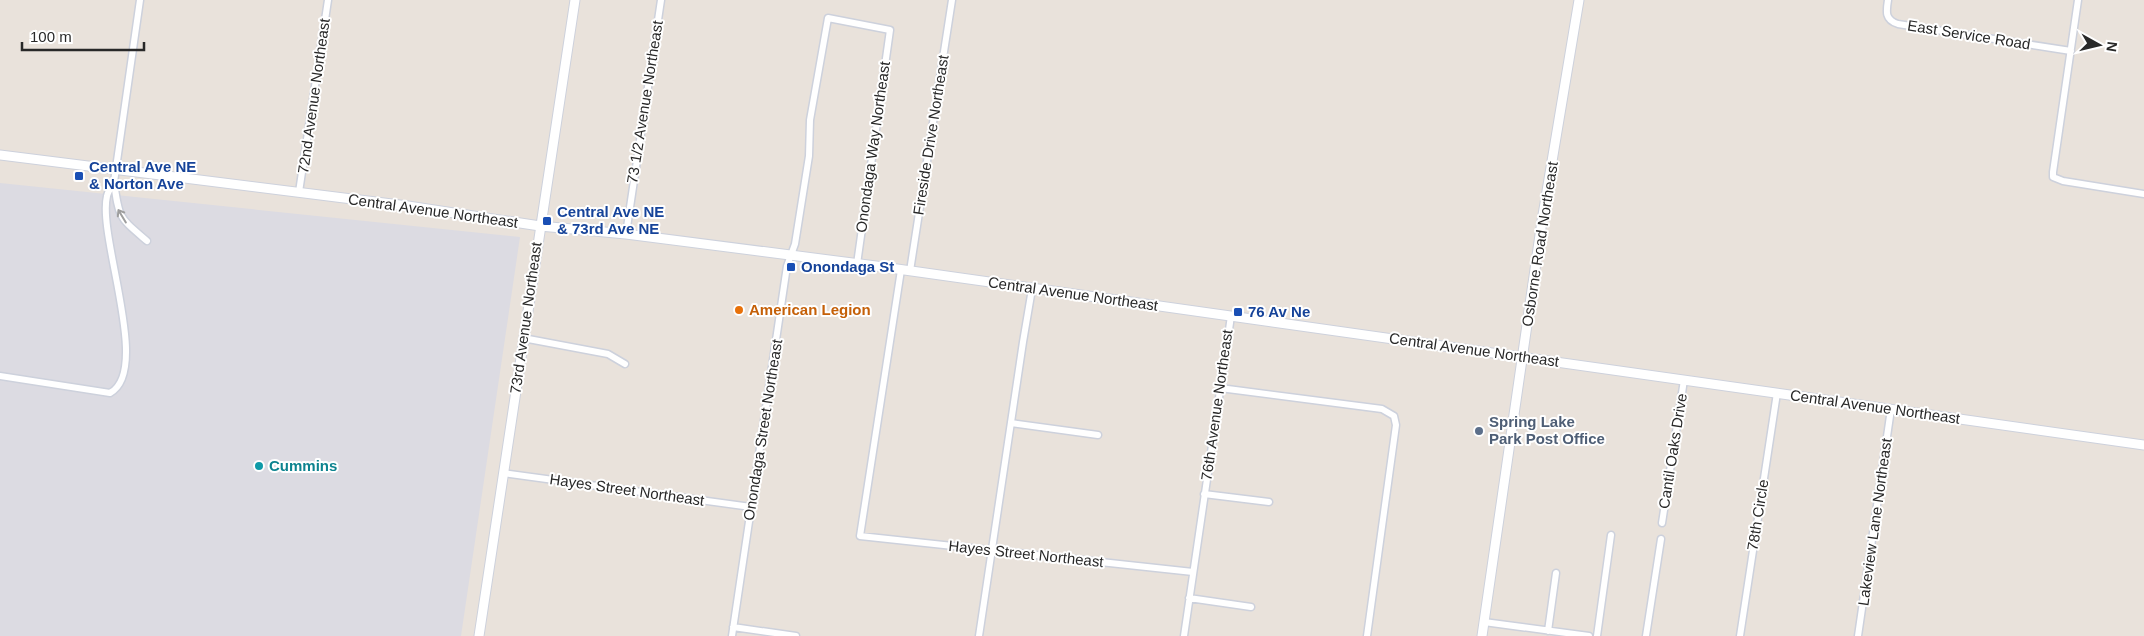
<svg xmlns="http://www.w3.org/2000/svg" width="2144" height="636" viewBox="0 0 2144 636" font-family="Arial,sans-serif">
	<rect width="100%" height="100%" fill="#e9e2db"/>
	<!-- industrial -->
	<path fill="#dcdbe2" d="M0 183 520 237 461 636H0Z"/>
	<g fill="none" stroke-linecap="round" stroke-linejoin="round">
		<!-- street casing -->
		<g stroke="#cdd1dc" stroke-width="9">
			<path id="street" d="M140 0 114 182C119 219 119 217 147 241
				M1888 0C1886 12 1885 20 1898 24L2071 51
				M2078 0 2053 172V177L2063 181 2144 194
				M299 192 328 0
				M626 234 661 0
				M901 270 860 536 1193 572
				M910 271 952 0
				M523 338 608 354 625 364
				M0 376 110 393C152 371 97 237 107 196 108 191 112 186 114 182
				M1220 388 1382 409 1394 416 1396 425 1367 636
				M1011 423 1098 435
				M503 473 751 507
				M1204 494 1269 502
				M1662 523 1684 380
				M1189 598 1251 607
				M1484 622 1589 636
				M733 627 796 636
				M1548 631 1556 573
				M732 636 787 266 795 244 809 156 810 120 828 18 890 30 857 264
				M979 636 1023 342 1032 289
				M1184 636 1231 316
				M1597 636 1611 535
				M1646 636 1661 539
				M1740 636 1777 393
				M1858 636 1891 409"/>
		</g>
		<!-- secondary casing -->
		<g stroke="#cdd1dc" stroke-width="11">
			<path id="secondary" d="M0 155 408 206 540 226 626 234 876 266 2144 445
				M479 636 575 0
				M1482 636 1542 221 1579 0"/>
		</g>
		<!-- street -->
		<use href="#street" stroke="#fff" stroke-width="6"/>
		<!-- secondary -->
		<use href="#secondary" stroke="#fff" stroke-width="9"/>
	</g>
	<!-- one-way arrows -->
	<defs><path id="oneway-shaft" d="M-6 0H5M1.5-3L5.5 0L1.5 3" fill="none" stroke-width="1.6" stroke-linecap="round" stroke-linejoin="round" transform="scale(1.25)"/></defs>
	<use stroke="#9e9e9e" href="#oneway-shaft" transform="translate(122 216) rotate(-121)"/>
	<!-- markers -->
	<g fill="#1a4fb4" stroke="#fff" stroke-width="2">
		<rect x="74" y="171" width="10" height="10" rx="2.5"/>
		<rect x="542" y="216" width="10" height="10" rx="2.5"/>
		<rect x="786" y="262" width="10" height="10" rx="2.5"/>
		<rect x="1233" y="307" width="10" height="10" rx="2.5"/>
	</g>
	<circle fill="#e8710a" stroke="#fff" stroke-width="2" cx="739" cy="310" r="5"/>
	<circle fill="#5c6f8a" stroke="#fff" stroke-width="2" cx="1479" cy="431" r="5"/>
	<circle fill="#0f9aa8" stroke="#fff" stroke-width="2" cx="259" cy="466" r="5"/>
	<g text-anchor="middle" stroke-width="4" stroke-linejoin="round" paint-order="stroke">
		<!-- street labels -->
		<g font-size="15" fill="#282828" stroke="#fff">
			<text transform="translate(1969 35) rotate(9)" y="5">East Service Road</text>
			<text transform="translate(314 96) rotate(-82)" y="5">72nd Avenue Northeast</text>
			<text transform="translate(645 102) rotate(-81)" y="5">73 1/2 Avenue Northeast</text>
			<text transform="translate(931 135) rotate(-81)" y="5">Fireside Drive Northeast</text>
			<text transform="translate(873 147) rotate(-82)" y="5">Onondaga Way Northeast</text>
			<text transform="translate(433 211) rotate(8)" y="5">Central Avenue Northeast</text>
			<text transform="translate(1540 244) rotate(-81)" y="5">Osborne Road Northeast</text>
			<text transform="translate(1073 294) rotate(8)" y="5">Central Avenue Northeast</text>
			<text transform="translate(526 318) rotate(-82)" y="5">73rd Avenue Northeast</text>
			<text transform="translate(1474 350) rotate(8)" y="5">Central Avenue Northeast</text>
			<text transform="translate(1217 405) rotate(-82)" y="5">76th Avenue Northeast</text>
			<text transform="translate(1875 407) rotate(8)" y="5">Central Avenue Northeast</text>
			<text transform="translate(763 430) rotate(-81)" y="5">Onondaga Street Northeast</text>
			<text transform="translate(1673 451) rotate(-81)" y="5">Cantil Oaks Drive</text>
			<text transform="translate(627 490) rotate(8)" y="5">Hayes Street Northeast</text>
			<text transform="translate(1758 515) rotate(-81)" y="5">78th Circle</text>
			<text transform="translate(1875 522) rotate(-82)" y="5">Lakeview Lane Northeast</text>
			<text transform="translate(1026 554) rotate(6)" y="5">Hayes Street Northeast</text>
		</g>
		<!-- transit labels -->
		<g font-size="15" font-weight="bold" fill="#164399" stroke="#fff" text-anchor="start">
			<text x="89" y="172">Central Ave NE<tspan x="89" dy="17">&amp; Norton Ave</tspan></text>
			<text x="557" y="217">Central Ave NE<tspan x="557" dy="17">&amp; 73rd Ave NE</tspan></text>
			<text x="801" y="272">Onondaga St</text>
			<text x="1248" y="317">76 Av Ne</text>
		</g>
		<!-- food labels -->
		<g font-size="15" font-weight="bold" fill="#c56008" stroke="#fff" text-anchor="start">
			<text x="749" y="315">American Legion</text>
		</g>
		<!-- service labels -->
		<g font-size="15" font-weight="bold" fill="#4e5e75" stroke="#fff" text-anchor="start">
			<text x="1489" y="427">Spring Lake<tspan x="1489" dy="17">Park Post Office</tspan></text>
		</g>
		<!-- culture labels -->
		<g font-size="15" font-weight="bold" fill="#0d838f" stroke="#fff" text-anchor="start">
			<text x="269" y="471">Cummins</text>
		</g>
	</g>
	<!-- north arrow -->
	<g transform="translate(2099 45) rotate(98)" stroke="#ffffff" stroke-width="4" paint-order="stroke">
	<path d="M0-4L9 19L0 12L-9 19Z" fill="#282828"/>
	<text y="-8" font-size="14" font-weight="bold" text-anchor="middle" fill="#282828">N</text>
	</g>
	<!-- scale -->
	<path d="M22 42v8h122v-8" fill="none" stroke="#282828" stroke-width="2.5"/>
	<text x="30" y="42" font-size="15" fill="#282828" stroke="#ffffff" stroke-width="4" paint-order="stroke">100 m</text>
</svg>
